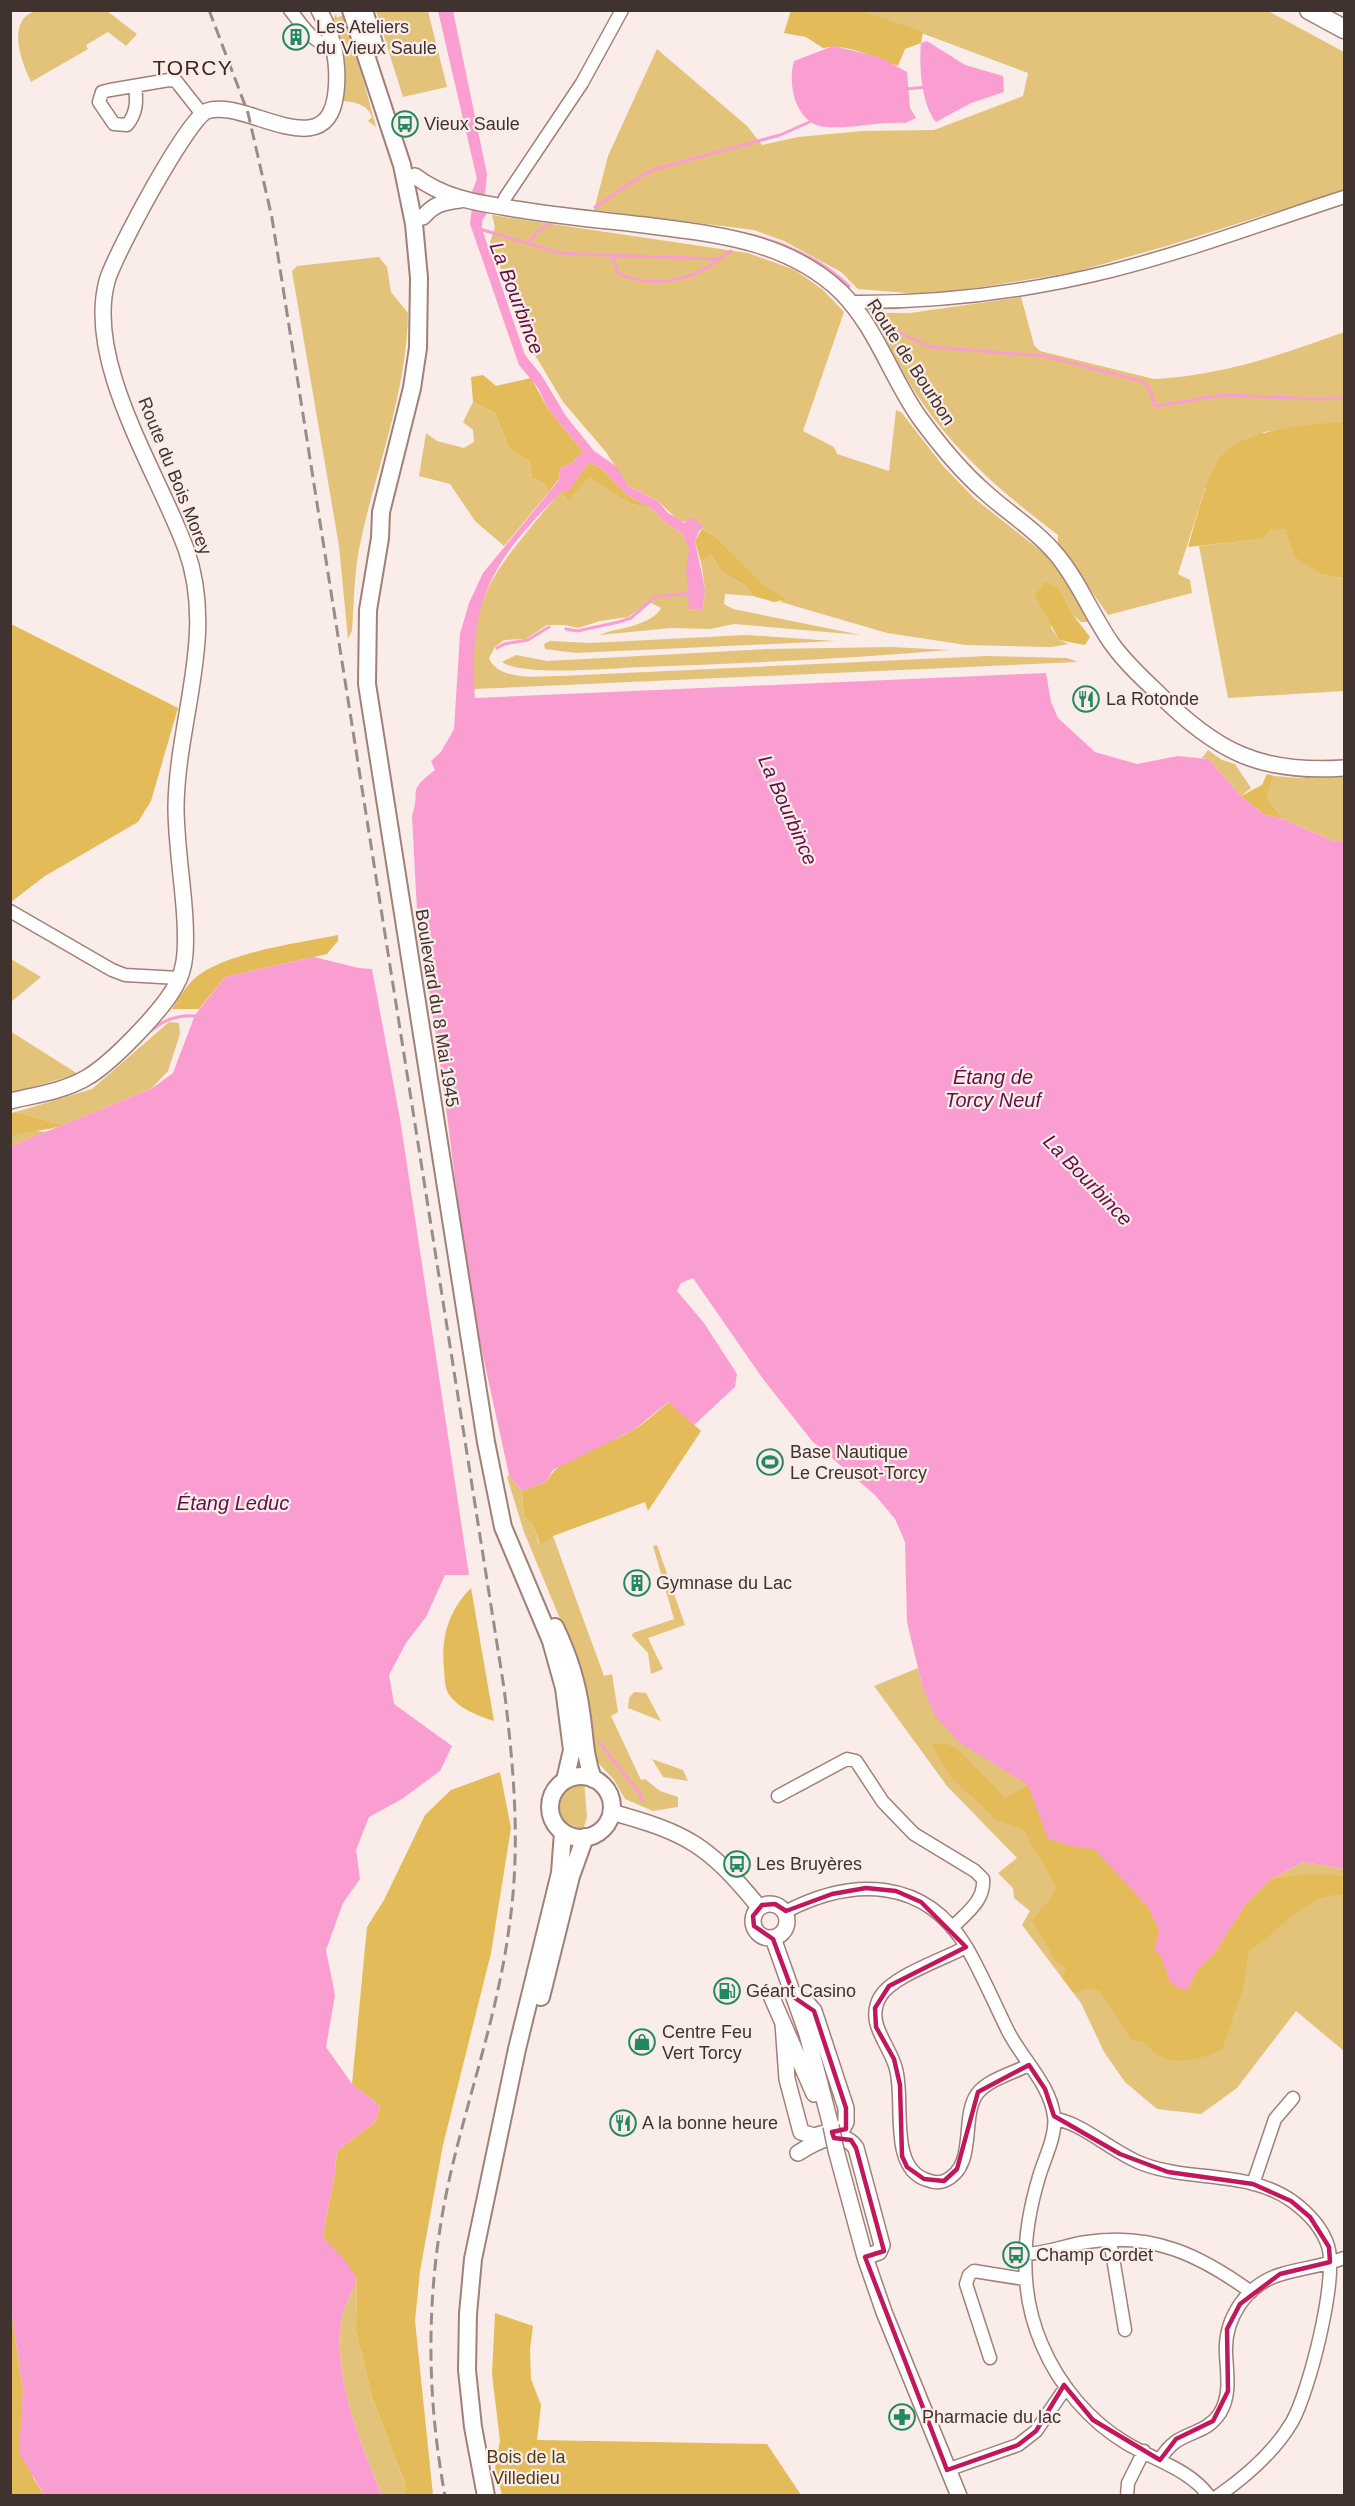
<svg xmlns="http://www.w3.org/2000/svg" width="1355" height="2506" viewBox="0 0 1355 2506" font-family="Arial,sans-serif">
	<rect width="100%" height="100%" fill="#faece8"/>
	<!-- green -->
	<path fill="#e3c379" d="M35 11H107L137 34 126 46 108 32 86 45 88 49 31 82C21 61 6 21 35 11Z
		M376 11H428L447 87 403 97Z
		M863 11H1268L1344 52V190L1170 245 1075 272 932 295 858 289 841 272 784 241 754 230 594 210 608 156 657 49 747 126 762 145 798 137 862 131 934 130 1023 96 1028 73Z
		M336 14 337 18 343 15 347 20 376 127 368 121 372 117C367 104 355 102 342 101V61L332 21Z
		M492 215 748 253 795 270 823 290 844 312 803 431 834 447 837 454 889 471 896 410 902 413 943 466 975 499 1050 558 1091 622H1081L1073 615 1059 588 1051 628 1059 640 1069 644 1051 647 966 645 887 633 781 602 785 597 764 587 716 537 702 529 704 527 678 520 658 501 628 486 606 452 563 402 529 345 512 288 502 272 490 242 495 227Z
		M379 257 387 267 391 292 408 313C407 393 375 471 359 549 354 576 354 604 352 631L348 639 339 546 292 271 297 266Z
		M1021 297 1034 345 1040 351 1154 379C1219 376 1285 354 1344 332V421L1264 432 1205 489 1178 574 1190 580 1192 593 1108 615 1058 543V535C993 486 940 439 900 367 890 348 881 333 877 313H910Z
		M473 402 495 413 509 448 529 461 532 478 546 484 547 494 504 546 475 521 450 484 419 476 426 433 437 441 464 448 474 442 473 430 463 422Z
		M589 476 631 504 653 509 666 523 682 533 690 550 689 609 703 610 705 589 701 562 711 555 722 572 746 586 753 596 725 594 724 604 733 609 861 635 734 624 710 629 671 628 599 635C616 628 652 626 661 608L649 602 628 617 600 621 578 628 564 625H547L526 639 504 640 495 647 489 658C499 682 539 676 561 676L987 656 1067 658 1078 662 474 689C470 621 479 590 523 537 535 522 548 506 561 491L568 501Z
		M1272 529H1285L1323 575 1344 578V691L1228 698 1199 546 1261 539Z
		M747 635 835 641 576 653 545 649 544 644 550 641 589 643Z
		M892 647 949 650C847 659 744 663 642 667 613 668 523 677 502 662L516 655 547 661 767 649Z
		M1208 750 1222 760 1235 764 1251 788 1241 796 1208 759 1202 758Z
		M1274 776 1299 778 1344 776V842H1335L1283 819 1267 797Z
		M11 959 41 977 11 1002Z
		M169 1022 179 1023 180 1034 168 1071 151 1089 63 1125 16 1112 92 1089Z
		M10 1031 78 1074 11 1093Z
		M27 1130 47 1132 11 1146V1137Z
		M509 1475 522 1491 524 1517 533 1525 539 1544 553 1536 604 1676 612 1674 618 1712 611 1716 641 1780 645 1779 660 1791 678 1797V1807L653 1811 625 1799 614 1780 593 1757 580 1667 524 1532 507 1477Z
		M657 1545 685 1625 648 1638 663 1669 651 1674 648 1653 632 1636 633 1633 674 1619 653 1546Z
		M918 1668 923 1689 1214 1954 1245 1905 1269 1880 1304 1862 1344 1869V2051L1296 2011 1237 2088 1201 2114 1157 2109 1125 2082 1104 2052 1081 2003 1022 1925 1030 1911 1014 1898 1013 1888 998 1873 1017 1858 947 1786 874 1686Z
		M634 1692 646 1693 661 1721 628 1708 629 1698Z
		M652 1759 683 1770 688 1781 663 1777Z
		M584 1781 587 1817 583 1830 564 1822C552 1802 562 1783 584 1781Z
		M357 2279 356 2331 372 2397 406 2486 404 2495H382C361 2445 331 2372 342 2317 345 2305 353 2291 357 2279Z"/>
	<!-- forest -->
	<path fill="#e3bb58" d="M791 10 863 11 923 32 921 43 905 49 898 66C874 58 849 43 823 48L806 37 784 33Z
		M483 375 496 386 531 378 548 409 583 451 573 462 560 469 559 479 547 494 546 484 532 478 529 461 509 448 495 413 473 402 471 377Z
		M1344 421V578L1323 575 1295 557 1285 529H1272L1262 539 1188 547C1195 524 1208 468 1225 452 1253 427 1308 426 1344 421Z
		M589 462 601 468 627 495 653 509 631 504 589 477 568 501 561 491 569 490Z
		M702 529 716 537 764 586 785 597 784 600 774 602 753 596 746 586 722 572 711 555 701 562 695 541Z
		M1045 582 1059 588 1073 615 1090 637 1085 645 1059 640 1035 595Z
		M11 624 178 708 151 801 138 822 45 876 11 902Z
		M1267 774 1274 776 1267 797 1283 819 1263 814 1241 796 1262 785Z
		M338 935V941L327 954 225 977 199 1009H172C178 1000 184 989 191 982 217 953 300 943 338 935Z
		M16 1112 63 1125C45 1132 29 1129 11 1137V1113Z
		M669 1402 701 1431 648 1511 645 1502 553 1536 540 1545 533 1525 524 1517 522 1491 546 1482C563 1452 607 1447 635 1429 647 1422 657 1411 669 1402Z
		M471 1588 494 1721C478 1716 460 1709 450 1696 444 1688 445 1678 444 1669 441 1638 448 1611 471 1588Z
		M931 1744H948L962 1753 1005 1798 1028 1785 1048 1839 1075 1847 1094 1848 1148 1907 1159 1930 1160 1954 1171 1984 1190 1986 1198 1969 1214 1954 1245 1905 1269 1880 1295 1875 1333 1874 1344 1877V1894C1302 1895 1281 1931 1249 1951L1243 1989 1222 2050C1200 2058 1181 2067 1158 2055 1144 2046 1152 2042 1131 2040L1100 1991 1088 1988 1074 1993 1062 1978 1066 1968 1057 1963 1032 1920 1049 1901 1056 1888C1047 1867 1033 1850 1024 1830L995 1819 951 1777Z
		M500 1772 511 1828 491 1953 443 2145 420 2271 415 2321 433 2495H404L406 2486 372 2397 356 2331 357 2279 323 2237C327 2208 335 2181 337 2151L375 2122 380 2106 352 2084 367 1927 384 1900 425 1815 451 1790Z
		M10 2301 23 2391 22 2412 33 2478 44 2495H11Z
		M495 2313 533 2326 530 2349 531 2379 541 2405 537 2440 767 2444 801 2495H502L495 2468 500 2441 492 2374Z"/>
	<!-- water -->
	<path fill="#fa9ed1" d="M438 11H453L487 174 485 194H471L477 179Z
		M927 41 965 65 1003 76 1004 92 971 103 936 122C921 104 919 65 921 43Z
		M833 46 879 57 907 72 910 108 916 118 905 123C879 121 852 129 826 127 796 125 787 85 794 61Z
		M472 208 489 210 482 221V229L525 355 542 376 566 416 594 451 617 467 628 486 658 501 668 513 685 523 687 519 693 518 704 527 699 531 695 541 705 589 703 610 689 609 686 568 689 550 682 533 666 523 653 509 627 495 601 468 589 462 569 491 561 492C493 561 468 598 475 698L1046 673 1051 702 1058 718 1095 752 1137 764 1178 756 1208 759 1241 796 1263 814 1283 819 1335 842H1344V1869L1304 1862 1269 1880 1245 1905 1214 1954 1198 1969 1186 1991 1171 1984 1160 1955 1154 1950 1159 1930 1148 1907 1094 1849 1075 1847 1048 1839 1028 1785 960 1743 935 1716 923 1689 907 1622 905 1542 895 1519 875 1495 812 1441 763 1379 693 1278 681 1283 677 1291 704 1323 737 1374 735 1387 694 1425 668 1402 634 1430 553 1470 546 1482 522 1491 509 1475 478 1333 459 1210 442 1076 417 911 412 816C422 788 405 793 435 770L431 761 441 752 454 729 460 634 469 603 483 573 559 480 560 469 573 462 583 451 548 409 538 388 519 365 470 224Z
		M314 957 359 968 372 969 400 1119 469 1575H445L426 1617 406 1643 389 1675 394 1704 452 1746 440 1771 402 1799 369 1817 356 1850 360 1879 343 1903 326 1950 335 1995 326 2047 352 2084 380 2106 375 2122 337 2151C335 2181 327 2208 323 2237L346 2261 357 2279C353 2291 345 2305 342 2317 331 2372 361 2445 382 2495H44L19 2453 23 2391 10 2301 11 1146 151 1089 173 1073 195 1015 225 977Z"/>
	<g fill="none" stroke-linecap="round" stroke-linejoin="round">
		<!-- stream -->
		<path stroke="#fa9ed1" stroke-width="3" d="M906 89 927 87
			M595 207 644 174 659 168 780 135 814 120
			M480 229 556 252 575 254 719 259 731 251
			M741 233C779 240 822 259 849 286
			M528 243 539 230 550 224
			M612 254 618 273C649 289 692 281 718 260
			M879 323 930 347 1045 356 1141 381 1149 387 1155 406 1223 395 1316 399 1344 398
			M566 629 577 631 619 622 631 618 655 597 689 593
			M497 648 504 644 528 640 549 627
			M145 1036C161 1021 175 1014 198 1016
			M599 1742 640 1794 642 1801"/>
		<!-- minor casing -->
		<g stroke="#a08077" stroke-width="15">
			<path id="minor" d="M290 10C302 24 314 47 334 45
				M135 86C137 101 137 113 127 125L114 124 99 102 102 92 110 90 169 80 176 81 202 114
				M503 207 505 198 582 83 622 10
				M849 302C937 303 1026 292 1111 271 1190 251 1267 222 1344 197
				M10 911 112 970 125 975 179 978
				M778 1796 847 1759 856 1761 883 1802 914 1834 975 1871 983 1879C985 1901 966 1913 952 1928
				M785 1912C852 1877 925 1877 967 1948 983 1976 995 2005 1009 2033 1024 2061 1050 2085 1054 2116 1057 2135 1044 2159 1039 2177 1022 2233 1018 2290 1042 2345 1059 2385 1089 2421 1126 2443 1154 2460 1189 2469 1209 2496
				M966 1947C944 1959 892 1976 880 1997 865 2024 890 2044 896 2069 905 2101 888 2168 927 2180 932 2182 939 2183 944 2181 978 2167 960 2118 977 2094 987 2080 1013 2073 1029 2065
				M1055 2119C1081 2122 1115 2154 1143 2164 1191 2182 1248 2170 1292 2201 1307 2212 1322 2227 1328 2246 1338 2279 1309 2392 1292 2422 1275 2451 1245 2477 1218 2496
				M1253 2184 1275 2119 1293 2098
				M1110 2240 1125 2330
				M1024 2254C1046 2254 1065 2245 1087 2242 1152 2232 1200 2255 1251 2292
				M990 2358 966 2284 969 2275 974 2271 1024 2279
				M1160 2460C1177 2428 1203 2439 1220 2413 1231 2395 1227 2374 1226 2354 1224 2319 1246 2284 1282 2274 1302 2268 1324 2266 1344 2258
				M947 2470 1018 2445 1036 2431 1066 2387
				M1127 2496 1128 2483 1144 2451"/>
		</g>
		<!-- tertiary casing -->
		<g stroke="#a08077" stroke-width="18">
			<path id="tertiary" d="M415 176C445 199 479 203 515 209 558 216 601 220 644 225 714 234 787 240 841 292 876 327 891 377 919 417 938 443 961 471 985 492 1008 513 1036 530 1056 554 1079 581 1092 616 1112 644 1125 662 1141 677 1157 692 1215 751 1260 774 1344 768
				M423 217C434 204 443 202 460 200
				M10 1101C35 1095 64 1091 86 1078 111 1064 163 1010 176 985 182 975 184 965 185 954 188 907 176 855 176 807 177 719 217 635 186 549 158 472 85 363 107 281 114 256 187 119 207 111 244 97 328 169 336 92 339 64 333 35 319 10
				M611 1812C688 1833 708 1845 759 1907
				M753 1921a17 17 0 1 1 34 0a17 17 0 1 1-34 0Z
				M773 1938 807 2034 831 2126
				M772 1998 814 2094
				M783 2023 787 2079 801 2132 814 2136 843 2128 846 2122V2108L814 2011 807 2003 795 1998
				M836 2150 865 2257 884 2312 959 2496
				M798 2153C815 2142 842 2127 856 2148L882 2245 879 2252 865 2257"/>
		</g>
		<!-- secondary casing -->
		<g stroke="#a08077" stroke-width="20">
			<path id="secondary" d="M351 10 402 165 414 224 419 278 418 348 412 388 381 512 380 538 368 610 367 684 486 1442 503 1527 551 1641 564 1688 572 1750 565 1780
				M364 10 375 47
				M555 1627C568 1654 577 1681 581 1711 585 1735 584 1755 593 1779
				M550 1807a31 31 0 1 1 62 0a31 31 0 1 1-62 0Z
				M541 1997 571 1876 585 1837
				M486 2496 473 2427 467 2370 468 2314 473 2259 517 2049 560 1873 563 1832"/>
		</g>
		<!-- primary casing -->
		<g stroke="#a08077" stroke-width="21">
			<path id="primary" d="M1309 10 1344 29"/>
		</g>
		<!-- minor -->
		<use href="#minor" stroke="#fff" stroke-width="12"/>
		<!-- tertiary -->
		<use href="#tertiary" stroke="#fff" stroke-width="15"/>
		<!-- secondary -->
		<use href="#secondary" stroke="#fff" stroke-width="16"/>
		<!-- primary -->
		<use href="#primary" stroke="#fff" stroke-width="18"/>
		<!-- rail -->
		<path stroke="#9a8c88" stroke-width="3" stroke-dasharray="12 6" stroke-linecap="butt" d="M209 10 248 113 272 218 504 1688C514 1769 521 1848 509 1928 498 2012 469 2093 450 2176 426 2283 425 2388 445 2496"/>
		<!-- tertiary-bridge casing -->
		<g stroke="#a08077" stroke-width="18" stroke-linecap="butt">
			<path id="tertiary-bridge" d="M831 2126 836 2150"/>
		</g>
		<!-- tertiary-bridge -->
		<use href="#tertiary-bridge" stroke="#fff" stroke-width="15"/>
	</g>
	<!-- marked area -->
	<path fill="none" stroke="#c2185b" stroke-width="4.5" stroke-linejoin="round" d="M866 1888 896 1891 921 1902 966 1947 889 1986 875 2008 876 2027 894 2059 900 2085 902 2156 907 2167 924 2179 944 2181 957 2169 978 2092 1029 2065 1045 2089 1054 2116 1120 2154 1168 2172 1253 2184 1291 2201 1310 2217 1329 2247 1330 2262 1280 2274 1240 2304 1227 2329 1228 2391 1213 2421 1176 2439 1160 2460 1093 2420 1064 2385 1036 2431 1018 2445 947 2470 865 2257 884 2251 856 2148 851 2140 834 2138 832 2132 846 2129V2108L814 2011 795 1998 773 1939 754 1926 753 1916 762 1905 775 1904 786 1911 832 1894Z"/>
	<!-- icons -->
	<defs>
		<g id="building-ring" transform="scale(1.35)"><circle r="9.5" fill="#faece8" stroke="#238862" stroke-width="1.5"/><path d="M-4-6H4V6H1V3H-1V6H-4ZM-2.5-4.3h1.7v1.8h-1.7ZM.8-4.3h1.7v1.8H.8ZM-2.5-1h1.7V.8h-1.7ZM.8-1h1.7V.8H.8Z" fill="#238862"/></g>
		<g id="bus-ring" transform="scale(1.35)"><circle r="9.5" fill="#faece8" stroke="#238862" stroke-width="1.5"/><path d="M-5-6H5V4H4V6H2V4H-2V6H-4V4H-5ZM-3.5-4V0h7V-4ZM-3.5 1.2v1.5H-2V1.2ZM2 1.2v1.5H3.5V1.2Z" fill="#238862"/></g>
		<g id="restaurant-ring" transform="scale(1.35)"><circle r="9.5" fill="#faece8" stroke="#238862" stroke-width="1.5"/><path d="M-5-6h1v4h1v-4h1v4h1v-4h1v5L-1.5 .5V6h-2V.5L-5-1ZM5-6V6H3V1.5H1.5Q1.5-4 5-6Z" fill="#238862"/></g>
		<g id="stadium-ring" transform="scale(1.35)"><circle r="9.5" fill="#faece8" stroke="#238862" stroke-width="1.5"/><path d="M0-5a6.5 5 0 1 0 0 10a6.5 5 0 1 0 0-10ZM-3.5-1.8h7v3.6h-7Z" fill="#238862"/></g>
		<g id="fuel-ring" transform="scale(1.35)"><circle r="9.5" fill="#faece8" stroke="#238862" stroke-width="1.5"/><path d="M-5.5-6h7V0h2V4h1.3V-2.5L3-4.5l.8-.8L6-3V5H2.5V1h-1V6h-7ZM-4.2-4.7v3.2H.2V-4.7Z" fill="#238862"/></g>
		<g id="shop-ring" transform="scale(1.35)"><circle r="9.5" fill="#faece8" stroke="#238862" stroke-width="1.5"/><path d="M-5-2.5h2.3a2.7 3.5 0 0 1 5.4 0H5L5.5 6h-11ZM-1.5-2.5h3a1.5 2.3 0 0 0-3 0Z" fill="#238862"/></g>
		<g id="pharmacy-ring" transform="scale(1.35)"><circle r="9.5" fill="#faece8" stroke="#238862" stroke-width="1.5"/><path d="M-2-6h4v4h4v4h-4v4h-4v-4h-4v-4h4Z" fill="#238862"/></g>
	</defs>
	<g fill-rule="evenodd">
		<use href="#building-ring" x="296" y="37"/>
		<use href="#bus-ring" x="405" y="124"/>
		<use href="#restaurant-ring" x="1086" y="699"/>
		<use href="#stadium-ring" x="770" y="1462"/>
		<use href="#building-ring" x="637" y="1583"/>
		<use href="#bus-ring" x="737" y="1864"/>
		<use href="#fuel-ring" x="727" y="1991"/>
		<use href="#shop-ring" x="642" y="2042"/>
		<use href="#restaurant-ring" x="623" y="2123"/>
		<use href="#bus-ring" x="1016" y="2255"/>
		<use href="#pharmacy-ring" x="902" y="2417"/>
	</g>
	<g text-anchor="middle" stroke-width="4.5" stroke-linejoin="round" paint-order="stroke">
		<!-- poi labels -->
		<g font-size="18" fill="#40322e" stroke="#faece8" text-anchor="start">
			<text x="316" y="33">Les Ateliers<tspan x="316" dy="21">du Vieux Saule</tspan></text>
			<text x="424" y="130">Vieux Saule</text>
			<text x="1106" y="705">La Rotonde</text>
			<text x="790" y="1458">Base Nautique<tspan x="790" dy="21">Le Creusot-Torcy</tspan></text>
			<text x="656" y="1589">Gymnase du Lac</text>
			<text x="756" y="1870">Les Bruyères</text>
			<text x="746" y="1997">Géant Casino</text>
			<text x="662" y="2038">Centre Feu<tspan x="662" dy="21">Vert Torcy</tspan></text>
			<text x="642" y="2129">A la bonne heure</text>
			<text x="1036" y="2261">Champ Cordet</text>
			<text x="922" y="2423">Pharmacie du lac</text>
		</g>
		<!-- street labels -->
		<g font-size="18" fill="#40322e" stroke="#faece8">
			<text transform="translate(911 362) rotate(57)" y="6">Route de Bourbon</text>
			<text transform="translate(175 476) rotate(68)" y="6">Route du Bois Morey</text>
			<text transform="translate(437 1008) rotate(81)" y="6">Boulevard du 8 Mai 1945</text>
		</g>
		<!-- park labels -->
		<g font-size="18" fill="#503f15" stroke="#faece8">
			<text x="526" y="2463">Bois de la<tspan x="526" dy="21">Villedieu</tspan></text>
		</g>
		<!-- water labels -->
		<g font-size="20" font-style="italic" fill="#621145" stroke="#faece8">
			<text transform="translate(517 298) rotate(69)" y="7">La Bourbince</text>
			<text transform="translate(788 810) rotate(66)" y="7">La Bourbince</text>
			<text x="993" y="1084">Étang de<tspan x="993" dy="23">Torcy Neuf</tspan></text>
			<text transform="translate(1088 1180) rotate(46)" y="7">La Bourbince</text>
			<text x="233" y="1510">Étang Leduc</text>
		</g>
		<!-- quarter labels -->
		<g font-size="21" letter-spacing="1.5" fill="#3f251e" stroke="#faece8">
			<text x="193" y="75">TORCY</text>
		</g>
	</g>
	<!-- border -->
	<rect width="1355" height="2506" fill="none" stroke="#40322e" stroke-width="24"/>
</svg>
